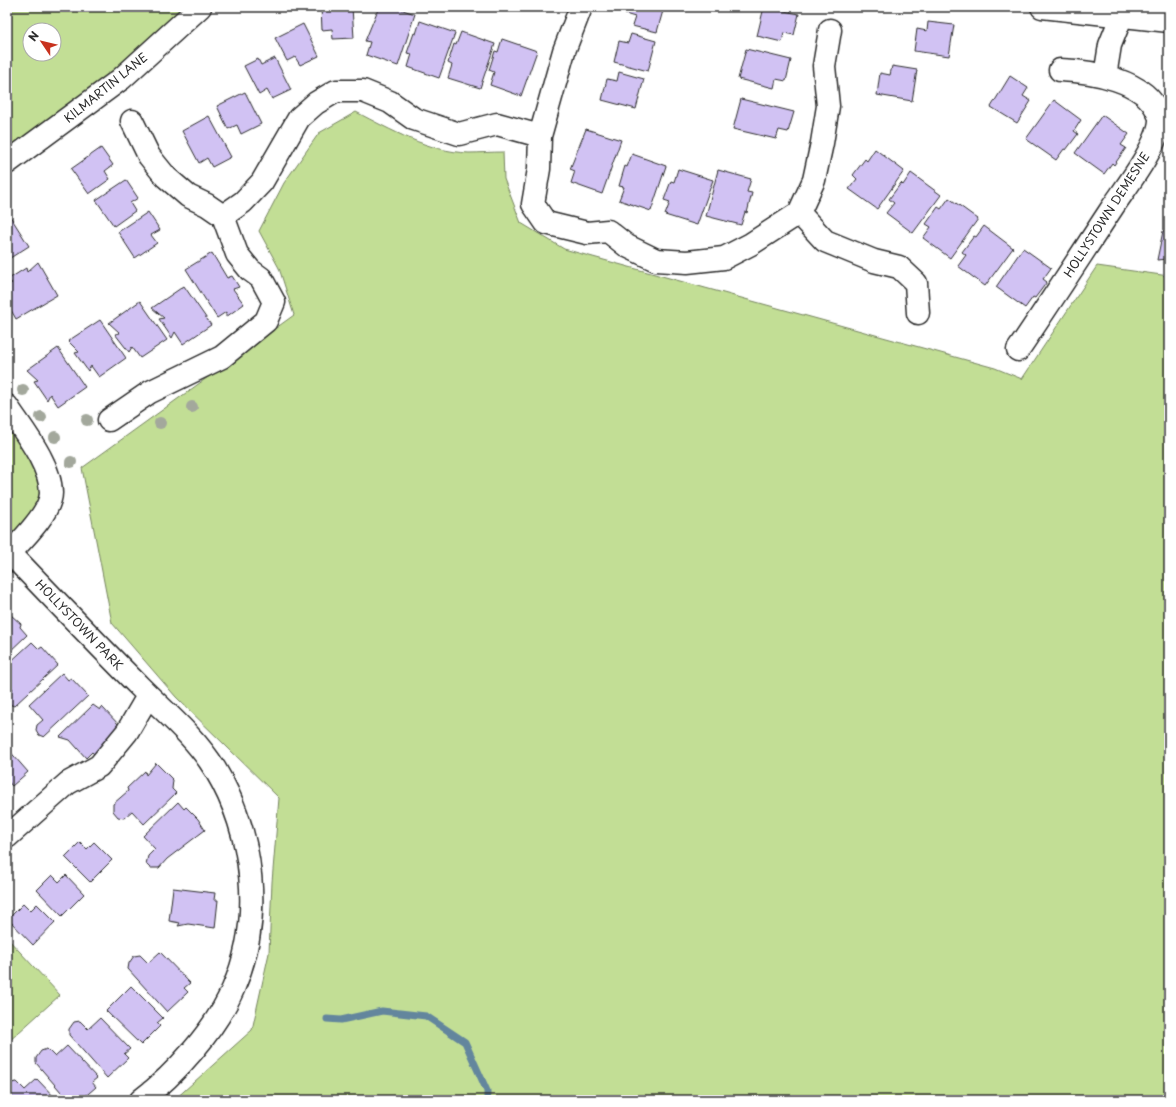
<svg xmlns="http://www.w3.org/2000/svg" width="1176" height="1107" viewBox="0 0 1176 1107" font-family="'Playpen Sans',sans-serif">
	<rect width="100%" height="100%" fill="#fff"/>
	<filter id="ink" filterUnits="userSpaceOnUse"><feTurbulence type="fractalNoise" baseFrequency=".025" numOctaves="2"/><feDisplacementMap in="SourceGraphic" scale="8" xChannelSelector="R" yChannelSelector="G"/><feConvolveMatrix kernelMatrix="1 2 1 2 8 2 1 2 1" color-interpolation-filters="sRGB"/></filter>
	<g filter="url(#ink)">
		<!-- green -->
		<path fill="#c2de95" stroke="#768460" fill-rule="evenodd" d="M7 7H195L7 160ZM30 30H54V54H30Z
			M356 112C391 130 429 152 469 153 480 153 491 152 503 152L504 179 521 223 564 249 995 368 1022 379 1097 266 1169 276V1100H174L252 1030 269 953 272 882 279 798 176 697 112 623 82 468 294 315 279 268 259 231 284 183 319 133Z
			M7 406 51 494 7 556Z
			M7 938 60 995 7 1043Z"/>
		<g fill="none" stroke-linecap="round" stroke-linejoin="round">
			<!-- stream -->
			<path stroke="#64869d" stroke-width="7" d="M327 1019 341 1020 382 1011 426 1016 465 1042 487 1091V1100"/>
		</g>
		<!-- building -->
		<path fill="#d1c2f3" stroke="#2b2b2b" d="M321 7H352L354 38 333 39 332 29 322 30Z
			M379 7H394L415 14 398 66 366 55 370 42 365 41Z
			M627 7H664L657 32 632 26 635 17 625 14Z
			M764 7 799 14 794 35 784 33 782 42 757 36Z
			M420 21 455 33 439 78 408 67 412 54 407 53 414 33 416 34Z
			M928 22 954 25 949 56 914 51 917 29 927 31Z
			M303 24 319 56 300 65 295 57 287 61 275 38Z
			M461 32 495 44 480 88 448 78 452 65 448 63 454 44 456 45Z
			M631 34 656 41 648 71 614 62 619 41 628 43Z
			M502 39 537 51 521 96 490 85 494 72 489 70 495 51 498 52Z
			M746 49 791 60 786 81 776 79 774 88 738 79Z
			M275 58 291 90 272 99 267 90 259 95 244 66 258 59 261 65Z
			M892 66 917 70 912 101 877 95 880 73 890 75Z
			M619 72 644 79 636 109 602 100 607 79 617 81Z
			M1010 76 1028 88 1023 96 1031 101 1017 123 991 107Z
			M245 92 261 124 241 134 237 125 228 129 217 106Z
			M741 99 794 112 788 132 779 130 776 139 733 129Z
			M1054 100 1081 120 1074 131 1078 134 1066 150 1064 149 1056 160 1026 139Z
			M1102 115 1129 134 1121 145 1126 148 1114 165 1112 163 1104 174 1075 153Z
			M209 116 231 157 212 167 207 158 199 163 182 131Z
			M586 129 621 140 602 194 571 183 575 171 570 169Z
			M101 148 113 165 105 171 110 179 89 194 71 169Z
			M875 149 904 171 877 209 849 189 857 179 853 175 865 159 867 161Z
			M632 154 666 166 651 211 619 200 624 187 619 186 625 166 627 167Z
			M678 169 713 180 697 225 665 215 670 202 664 200 671 181 674 182Z
			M718 170 751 179 747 192 752 193 747 213 745 212 741 225 706 216Z
			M911 173 941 195 913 233 886 213 894 203 889 199 901 183 903 185Z
			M126 180 138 198 130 203 135 211 114 226 96 200Z
			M949 198 978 219 950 258 923 238 931 227 926 224 938 207 941 209Z
			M148 212 160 230 151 235 157 243 135 258 118 232Z
			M8 213 29 246 7 260V214Z
			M984 226 1013 248 985 286 958 266 966 255 962 252 974 236 976 237Z
			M1169 230V259L1157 260 1163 231Z
			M1023 248 1051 268 1043 279 1047 282 1035 298 1033 297 1025 308 996 287Z
			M212 253 227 278 232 276 239 287 233 289 244 304 226 317V312L217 318 186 269Z
			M38 262 57 295 16 319 7 303V286L12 283 7 280 26 268 27 272Z
			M184 286 211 325 183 344 175 332 172 338 159 319 164 318 152 308Z
			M140 301 167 340 140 358 132 347 129 352 115 334 120 333 109 323Z
			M100 320 126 358 99 377 91 366 88 371 75 353 79 352 68 341Z
			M58 348 85 387 58 406 50 394 47 400 34 381 38 380 27 370Z
			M11 615 21 624 20 627 27 635 7 654V619Z
			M32 642 39 649 42 647 58 665 14 706 9 704 7 700V694L13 689 7 683V665Z
			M62 673 68 680 71 678 88 696 44 737 39 735 36 730 37 725 43 720 29 704Z
			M93 705 100 710 102 707 121 727 94 754 92 752 86 758 70 740 60 737Z
			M7 748 28 772 12 786 7 780Z
			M156 763 173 780 172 789 176 793 144 824 132 811 124 818 118 817 113 811V804L128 791 127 788 145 771 146 775Z
			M178 802 184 809 186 807 198 819 205 830 167 859 159 868H150L146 864 148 856 155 849 143 836Z
			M80 842 87 849 94 842 112 860 90 882 65 857Z
			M52 875 59 882 66 875 84 894 62 916 37 890Z
			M173 888 215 893 214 900H218L215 928 188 924 178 926 180 923 169 921Z
			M23 904 30 911 37 904 55 922 33 945 8 919Z
			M160 952 190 983 184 988 188 992 167 1012 128 969 129 963 134 956 140 955 148 963Z
			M131 986 163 1018 157 1023 160 1026 141 1045 106 1011Z
			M100 1018 130 1049 124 1054 128 1058 107 1078 69 1035V1029L74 1022 80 1021 88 1029Z
			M67 1046 97 1078 92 1082 96 1087 81 1100H68L36 1063V1058L41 1051 47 1049 55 1057Z
			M37 1079 57 1100H8L7 1089 11 1083 17 1082 25 1090Z"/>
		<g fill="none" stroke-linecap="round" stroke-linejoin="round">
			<!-- minor casing -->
			<g stroke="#2b2b2b" stroke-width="25">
				<path id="minor" d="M581 7 564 51 540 136 539 169 533 204 546 223 587 233 608 231 627 246 656 260 687 262 724 258 751 244 799 213 814 180 822 143 828 106 824 66 830 30
					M1042 7 1169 21
					M1105 76 1110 45 1122 15 1123 7
					M7 163 121 79 200 7
					M799 213 825 241 874 261 899 267 916 283 918 313
					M223 216 243 202 262 182 299 118 316 103 336 91H363L390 102 414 119 459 134 497 124 540 136
					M1018 350C1050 303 1081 255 1112 208 1126 187 1158 146 1160 121 1161 118 1159 115 1158 113 1146 80 1091 71 1060 70
					M7 406C22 429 51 464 51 493 51 512 22 540 10 553 53 598 96 643 140 687 166 713 195 737 215 769 254 834 264 918 233 989 216 1029 175 1075 141 1100
					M109 420 150 392 222 357 266 321 274 302 261 278 250 270 237 254 223 216 207 205 188 196 166 177 149 156 132 121
					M7 837 68 783 99 766 127 732 148 696"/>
			</g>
			<!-- minor -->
			<use href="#minor" stroke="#fff" stroke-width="22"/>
		</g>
		<!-- trees -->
		<g fill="#a3a89c">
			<circle cx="23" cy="390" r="6"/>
			<circle cx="192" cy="407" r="6"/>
			<circle cx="41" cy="417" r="6"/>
			<circle cx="87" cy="420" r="6"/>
			<circle cx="160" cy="423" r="6"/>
			<circle cx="55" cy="437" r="6"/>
			<circle cx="71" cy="462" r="6"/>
		</g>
	</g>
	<g text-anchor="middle" stroke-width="3.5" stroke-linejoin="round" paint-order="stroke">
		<!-- street labels -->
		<g font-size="12" fill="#2b2b2b" stroke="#fff">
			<text transform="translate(106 88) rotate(-39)" y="4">KILMARTIN LANE</text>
			<text transform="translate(1107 215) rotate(-57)" y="4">HOLLYSTOWN DEMESNE</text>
			<text transform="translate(79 625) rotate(46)" y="4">HOLLYSTOWN PARK</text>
		</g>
	</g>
	<!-- margin -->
	<rect width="1176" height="1107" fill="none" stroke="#fff" stroke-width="24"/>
	<rect x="12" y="12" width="1152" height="1083" fill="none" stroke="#2b2b2b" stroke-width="1.5" filter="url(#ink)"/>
	<!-- north arrow -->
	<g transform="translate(42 42) rotate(305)"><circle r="19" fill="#ffffff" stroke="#aaaaaa"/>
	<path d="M0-3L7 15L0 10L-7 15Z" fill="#c8321e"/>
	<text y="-6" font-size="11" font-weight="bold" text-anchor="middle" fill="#2b2b2b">N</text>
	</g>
</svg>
